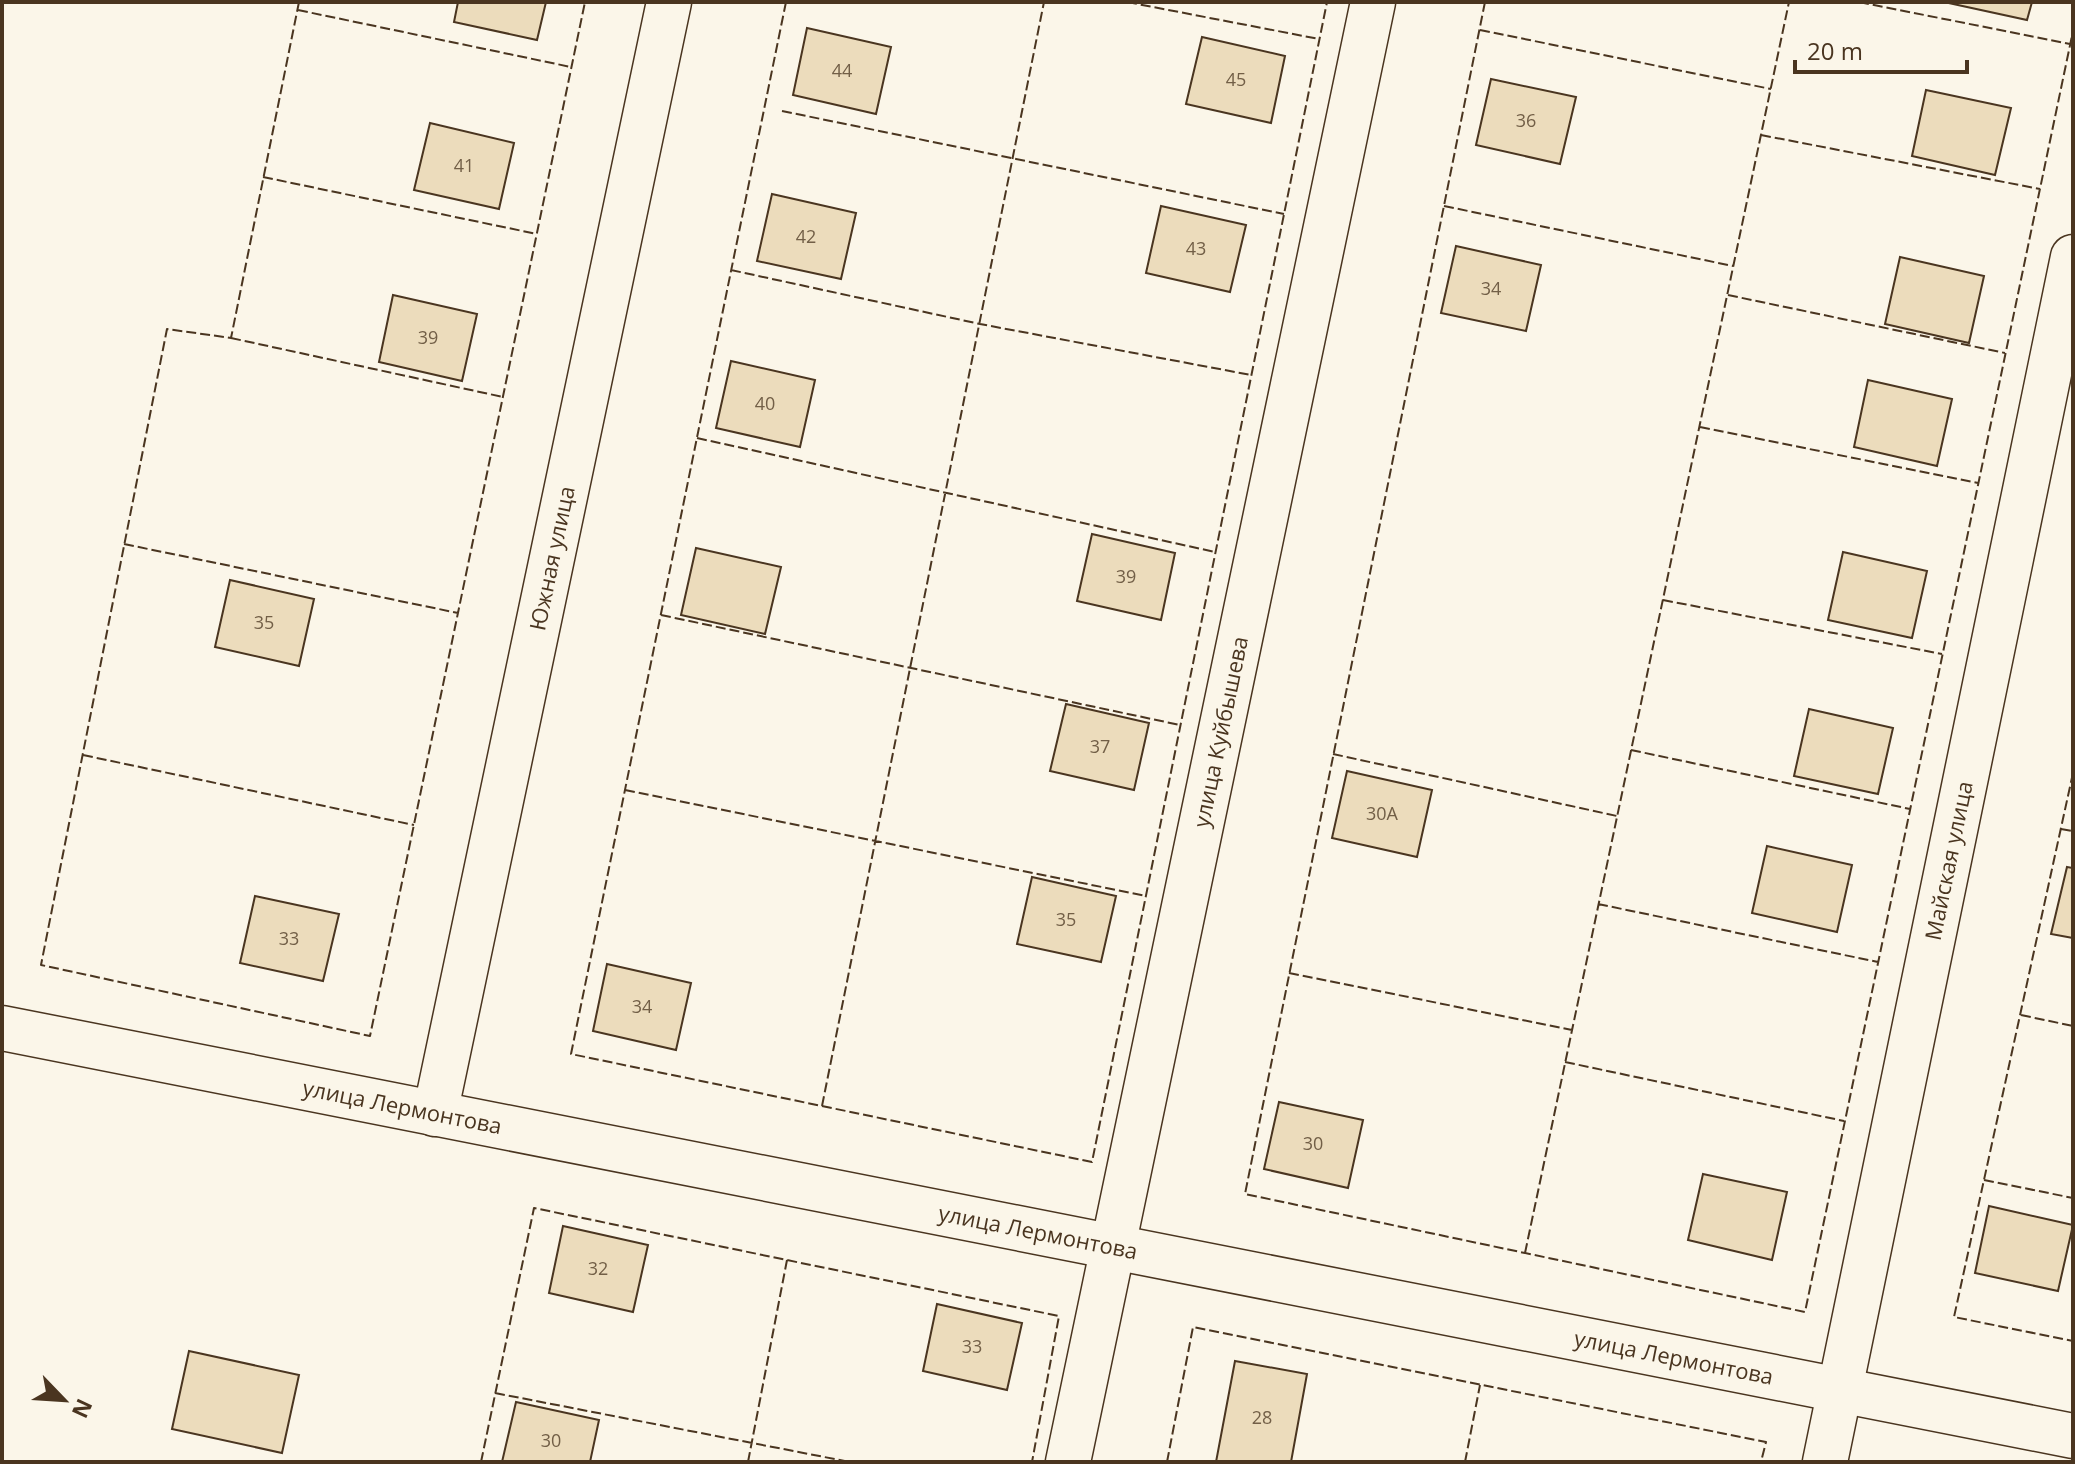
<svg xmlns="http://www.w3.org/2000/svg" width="2075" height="1464" viewBox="0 0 2075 1464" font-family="'Open Sans',sans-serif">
	<rect width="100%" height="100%" fill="#fbf6e9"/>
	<!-- building -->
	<path fill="#ecdcbc" stroke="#4a3520" stroke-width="2" d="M458 2H546L537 40 454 22Z
		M1944 2H2032L2027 20Z
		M807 28 891 47 876 114 793 95Z
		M1202 37 1285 56 1271 123 1186 104Z
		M1491 79 1576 97 1560 164 1476 145Z
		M1926 90 2011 108 1995 175 1912 156Z
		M430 123 514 143 499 209 414 190Z
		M772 194 856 213 841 279 757 261Z
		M1161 206 1246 225 1230 292 1146 273Z
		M1456 246 1541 265 1526 331 1441 313Z
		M1900 257 1984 276 1969 343 1885 324Z
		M393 295 477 314 462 381 379 362Z
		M731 361 815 380 800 447 716 428Z
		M1868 380 1952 399 1937 466 1854 447Z
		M1092 534 1175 553 1161 620 1077 601Z
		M696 548 781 567 765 634 681 615Z
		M1843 552 1927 571 1912 638 1828 620Z
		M230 580 314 599 299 666 215 647Z
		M1066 704 1149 723 1134 790 1050 771Z
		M1809 709 1893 728 1878 794 1794 776Z
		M1347 771 1432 790 1417 857 1332 838Z
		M1767 846 1852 865 1837 932 1752 913Z
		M2067 867 2073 868V938L2051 934Z
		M1032 877 1116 896 1101 962 1017 944Z
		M255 896 339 914 323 981 240 963Z
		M607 964 691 983 676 1050 593 1031Z
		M1279 1102 1363 1120 1348 1188 1264 1169Z
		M1703 1174 1787 1192 1772 1260 1688 1240Z
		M1989 1206 2073 1225 2058 1291 1975 1273Z
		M563 1226 648 1245 633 1312 549 1293Z
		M937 1304 1022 1323 1007 1390 923 1371Z
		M189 1351 299 1375 282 1453 172 1429Z
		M1235 1361 1307 1374 1291 1462H1216Z
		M516 1402 599 1420 590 1462H502Z"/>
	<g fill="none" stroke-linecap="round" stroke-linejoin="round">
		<!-- street casing -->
		<g stroke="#4a3520" stroke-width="47">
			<g id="street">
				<path id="s1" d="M2 1028 2073 1436"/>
				<path id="s2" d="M435 1114 669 2"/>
				<path id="s3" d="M1068 1462 1373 2"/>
				<path id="s4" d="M1825 1462 2073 257"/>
			</g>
		</g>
		<!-- street -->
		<use href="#street" stroke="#fbf6e9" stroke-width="44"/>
		<!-- fence -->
		<path stroke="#4a3520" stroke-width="2" stroke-dasharray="10 4" stroke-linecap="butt" d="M299 2 231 338 167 329 41 965 370 1036 585 2
			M786 2 571 1054 1092 1162 1327 2
			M1127 2 1319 39
			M1485 2 1245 1194 1805 1312 2073 31
			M1859 2 2070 44
			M298 10 571 67
			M1480 30 1771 89
			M782 111 1284 214
			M1761 135 2040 189
			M263 177 537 234
			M1444 206 1733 266
			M731 270 980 324 1251 375
			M1728 295 2005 353
			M231 338 503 397
			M1700 427 1978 483
			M697 438 1215 552
			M124 544 458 613
			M1663 600 1942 654
			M661 615 1180 725
			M1631 750 1910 809
			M1333 754 1617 816
			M83 755 414 825
			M2073 773 1954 1317 2073 1341
			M625 790 1146 896
			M2061 829 2073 831
			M1598 904 1878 962
			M1289 973 1572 1030
			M2021 1015 2073 1026
			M1565 1062 1844 1121
			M822 1106 1044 2
			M1984 1180 2073 1198
			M1525 1253 1789 2
			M495 1393 850 1462
			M481 1462 534 1208 1059 1316 1032 1462
			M748 1462 787 1260
			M1167 1462 1193 1327 1766 1442 1761 1462
			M1465 1462 1480 1385"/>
	</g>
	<g text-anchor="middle" stroke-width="6" stroke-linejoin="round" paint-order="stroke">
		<!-- number labels -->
		<g font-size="18" fill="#725f47">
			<text x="842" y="77">44</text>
			<text x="1236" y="86">45</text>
			<text x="1526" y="127">36</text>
			<text x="464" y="172">41</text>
			<text x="806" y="243">42</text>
			<text x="1196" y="255">43</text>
			<text x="1491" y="295">34</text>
			<text x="428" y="344">39</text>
			<text x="765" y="410">40</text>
			<text x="1126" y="583">39</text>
			<text x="264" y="629">35</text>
			<text x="1100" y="753">37</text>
			<text x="1382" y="820">30А</text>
			<text x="1066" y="926">35</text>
			<text x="289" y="945">33</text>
			<text x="642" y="1013">34</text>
			<text x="1313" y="1150">30</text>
			<text x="598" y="1275">32</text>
			<text x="972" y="1353">33</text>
			<text x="1262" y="1424">28</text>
			<text x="551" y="1447">30</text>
		</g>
		<!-- street labels -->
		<g font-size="22" fill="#4a3520" stroke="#fbf6e9">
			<text dy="8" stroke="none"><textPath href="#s2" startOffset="568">Южная улица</textPath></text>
			<text dy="8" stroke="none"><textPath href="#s3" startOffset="746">улица Куйбышева</textPath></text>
			<text dy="8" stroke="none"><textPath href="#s4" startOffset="614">Майская улица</textPath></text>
			<text dy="8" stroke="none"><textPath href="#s1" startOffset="408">улица Лермонтова</textPath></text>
			<text dy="8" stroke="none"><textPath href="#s1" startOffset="1056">улица Лермонтова</textPath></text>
			<text dy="8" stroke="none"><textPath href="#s1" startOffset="1704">улица Лермонтова</textPath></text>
		</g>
	</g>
	<!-- border -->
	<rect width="2075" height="1464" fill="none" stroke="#4a3520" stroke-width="8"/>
	<!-- north arrow -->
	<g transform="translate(64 1400) rotate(115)" stroke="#fbf6e9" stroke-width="6" paint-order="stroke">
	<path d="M0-6L14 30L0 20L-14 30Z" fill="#4a3520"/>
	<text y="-12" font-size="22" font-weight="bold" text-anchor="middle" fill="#4a3520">N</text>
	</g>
	<!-- scale -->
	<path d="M1795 60v12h172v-12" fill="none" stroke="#4a3520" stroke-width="4"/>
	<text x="1807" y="60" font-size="24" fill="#4a3520" stroke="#fbf6e9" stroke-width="6" paint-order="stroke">20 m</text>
</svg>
